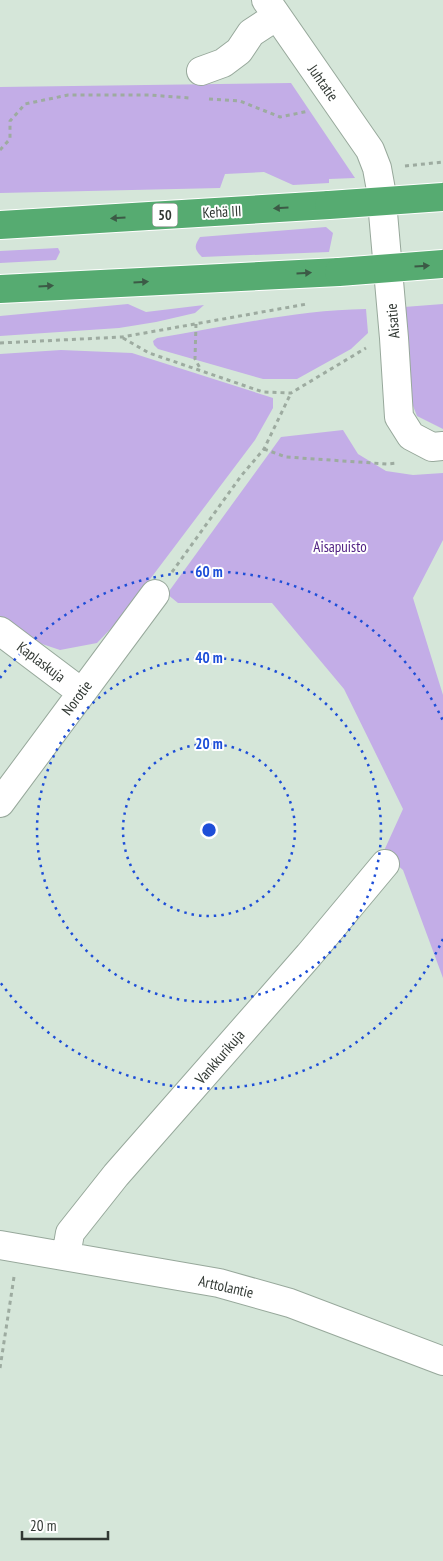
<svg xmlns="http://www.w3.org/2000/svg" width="443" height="1561" viewBox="0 0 443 1561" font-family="'PT Sans Narrow',sans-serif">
	<rect width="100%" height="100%" fill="#d5e6d9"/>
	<!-- green -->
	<path fill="#c3ade7" d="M291 83 355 178 329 179V183L293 185 264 172 225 174 220 188 0 193V87Z
		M326 227 333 233 329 252 202 257C194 249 194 246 200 237Z
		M58 248 60 252 56 260 0 263V251Z
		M128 304 146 312 204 305 195 313 156 322 119 328 0 336V316Z
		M443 304V429L417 416 410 398 404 307Z
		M366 309 368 333 351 349 297 379H263L158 349 154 345 153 341 157 338C226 327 295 310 366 309Z
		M61 350 132 353 273 398V408L255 440 120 619 97 643 60 650 36 642 0 616V354Z
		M343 430 358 454 386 471 413 475 443 473V540L413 598 443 695V978L403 870 383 853 403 809 344 689 272 603H178L167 594 281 437Z"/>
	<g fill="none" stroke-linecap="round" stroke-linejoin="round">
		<!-- minor casing -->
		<g stroke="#97a89b" stroke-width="30">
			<path id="minor" d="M266 0 370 150 377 168 381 190 394 338 399 417 411 436 432 447 443 446
				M201 71 223 63 239 51 251 33 277 16
				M0 631 81 692
				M0 803 155 594
				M0 1245 219 1283 290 1303 443 1361
				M66 1256 70 1233 116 1175 309 955 385 864"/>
		</g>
		<!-- highway casing -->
		<g stroke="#fff" stroke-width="30">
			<path id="highway" d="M0 225 329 205
				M0 289 339 272"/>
		</g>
		<!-- path -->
		<path stroke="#9daba0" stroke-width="3" stroke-dasharray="4 4" stroke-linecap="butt" d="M209 99 240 101 280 117 309 111
			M0 150 10 139V121L25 104 68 95H149L190 98
			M405 166 443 162
			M196 324 195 359 201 370
			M123 338 149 353 263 392 291 393 366 348
			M0 343 122 337 307 304
			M264 449 286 457 387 464 398 463
			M172 572 241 476 264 449 291 393
			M0 1368 14 1277"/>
		<!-- minor -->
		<use href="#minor" stroke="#fff" stroke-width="28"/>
		<!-- highway -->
		<use href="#highway" stroke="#56ab71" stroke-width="28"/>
		<!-- highway-bridge casing -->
		<g stroke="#fff" stroke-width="30" stroke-linecap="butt">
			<path id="highway-bridge" d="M329 205 443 197
				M339 272 443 264"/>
		</g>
		<!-- highway-bridge -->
		<use href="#highway-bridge" stroke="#56ab71" stroke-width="28"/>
	</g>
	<!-- one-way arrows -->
	<defs><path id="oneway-solid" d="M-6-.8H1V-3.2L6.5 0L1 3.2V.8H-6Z" transform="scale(1.25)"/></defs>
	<g fill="#3c5a46">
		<use href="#oneway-solid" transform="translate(281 208) rotate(177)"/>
		<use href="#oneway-solid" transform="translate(118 218) rotate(177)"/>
		<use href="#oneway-solid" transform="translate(422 266) rotate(-4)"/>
		<use href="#oneway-solid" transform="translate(304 273) rotate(-3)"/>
		<use href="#oneway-solid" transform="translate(141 282) rotate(-3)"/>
		<use href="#oneway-solid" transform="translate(46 286) rotate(-3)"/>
	</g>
	<!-- distance rings -->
	<g fill="none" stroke="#1d4ed8" stroke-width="2.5" stroke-dasharray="2.5 5">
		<circle cx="209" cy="830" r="86"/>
		<circle cx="209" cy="830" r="172"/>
		<path d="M443 939A258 258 0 0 1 0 982M0 678A258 258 0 0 1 443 721"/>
	</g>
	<g text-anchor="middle" stroke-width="4" stroke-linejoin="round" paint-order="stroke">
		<!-- shield labels -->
		<rect fill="#fff" stroke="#6f7470" stroke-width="1" x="152.5" y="203.5" width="25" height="23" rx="4"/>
		<g font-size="14" font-weight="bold" fill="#313833">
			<text x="165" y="220">50</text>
		</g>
		<!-- street labels -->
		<g font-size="15" fill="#313833" stroke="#fff">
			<text transform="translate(323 83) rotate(55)" y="5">Juhtatie</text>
			<text transform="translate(222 212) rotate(-3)" y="5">Kehä III</text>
			<text transform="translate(393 321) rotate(-95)" y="5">Aisatie</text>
			<text transform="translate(41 662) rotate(37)" y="5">Kaplaskuja</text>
			<text transform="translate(77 698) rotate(-53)" y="5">Norotie</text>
			<text transform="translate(220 1057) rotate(-49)" y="5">Vankkurikuja</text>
			<text transform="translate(226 1287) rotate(13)" y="5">Arttolantie</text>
		</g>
		<!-- park labels -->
		<g font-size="15" fill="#532384" stroke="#fff">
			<text x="340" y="552">Aisapuisto</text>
		</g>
	</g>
	<circle cx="209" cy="830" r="8" fill="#1d4ed8" stroke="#fff" stroke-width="2.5"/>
	<g font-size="15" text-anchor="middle" font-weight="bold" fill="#1d4ed8" stroke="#fff" stroke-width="4" stroke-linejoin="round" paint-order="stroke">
		<text x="209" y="577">60 m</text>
		<text x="209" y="663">40 m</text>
		<text x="209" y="749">20 m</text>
	</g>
	<!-- scale -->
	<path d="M22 1531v8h86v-8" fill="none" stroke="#313833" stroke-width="2.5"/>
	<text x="30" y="1531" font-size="15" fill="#313833" stroke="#ffffff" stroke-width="4" paint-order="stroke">20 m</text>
</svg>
